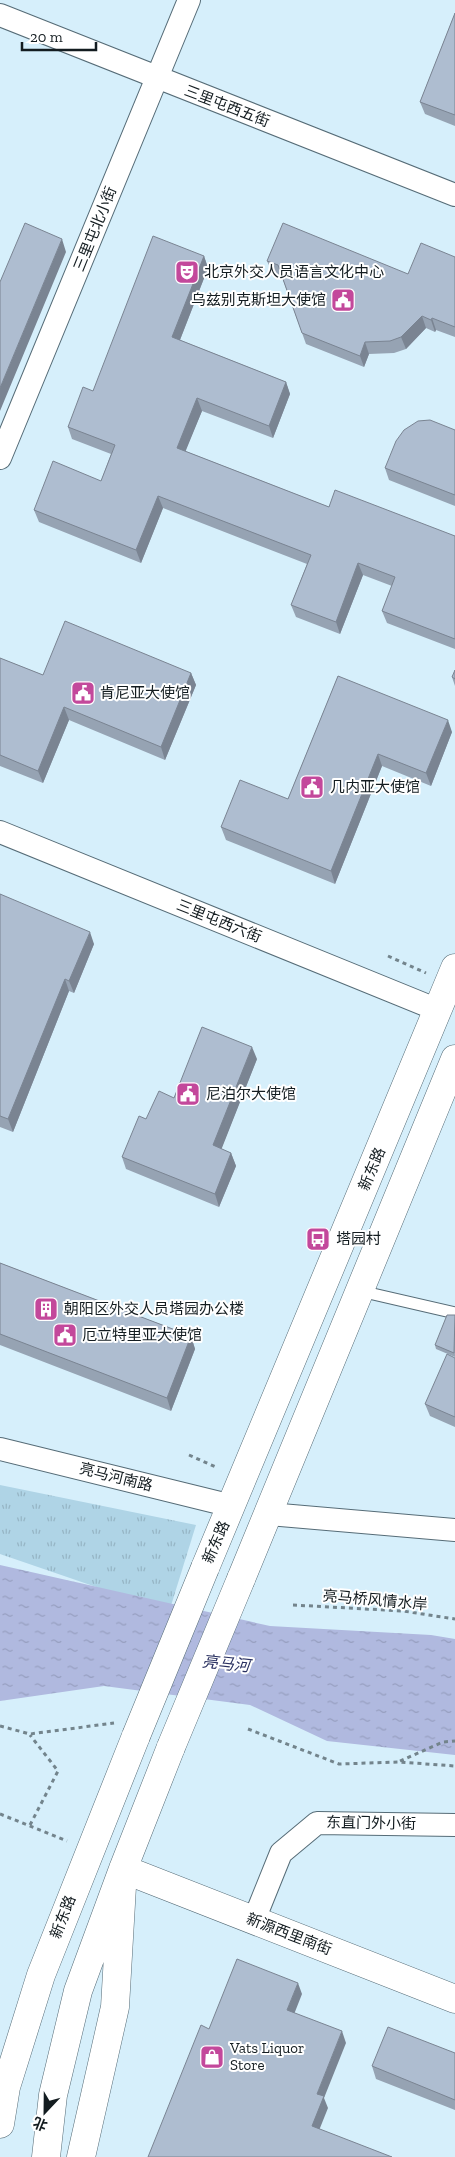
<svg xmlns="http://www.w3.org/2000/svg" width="455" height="2157" viewBox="0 0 455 2157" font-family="'Zilla Slab','Noto Sans SC',serif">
	<defs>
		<pattern id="grass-tufts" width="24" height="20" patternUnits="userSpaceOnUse" patternTransform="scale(1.25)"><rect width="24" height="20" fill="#afd4e6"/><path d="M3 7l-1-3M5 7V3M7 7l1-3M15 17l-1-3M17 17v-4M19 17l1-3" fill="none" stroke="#96b5c5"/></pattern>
		<pattern id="water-ripples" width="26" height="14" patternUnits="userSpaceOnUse" patternTransform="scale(1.25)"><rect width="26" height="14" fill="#b0b9df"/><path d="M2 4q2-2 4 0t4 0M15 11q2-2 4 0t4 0" fill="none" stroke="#969ebf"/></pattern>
	</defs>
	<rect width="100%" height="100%" fill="#d6effb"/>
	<!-- grass -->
	<path fill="url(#grass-tufts)" d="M0 1485 196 1525 169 1612 0 1554Z"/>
	<!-- water -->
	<path fill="url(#water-ripples)" d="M0 1565 270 1626 431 1635 455 1639V1755L327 1741 250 1705 104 1686 0 1701Z"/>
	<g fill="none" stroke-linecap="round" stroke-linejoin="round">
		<!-- lane casing -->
		<g stroke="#566c77" stroke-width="13">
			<path id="lane" d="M360 1291 455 1313"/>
		</g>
		<!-- street casing -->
		<g stroke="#566c77" stroke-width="24">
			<path id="street" d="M0 15 455 195
				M0 458 189 0
				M0 832 438 1010
				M0 1449 232 1506
				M269 1514 455 1530
				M254 1920 281 1853 317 1823 455 1825"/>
		</g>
		<!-- secondary casing -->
		<g stroke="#566c77" stroke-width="29">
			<path id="secondary" d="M205 1568 455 968
				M241 1579 455 1059
				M0 2124 6 2087 41 1975 136 1736
				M46 2157 53 2095 78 1991 123 1869 171 1747
				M81 2157 115 2007 123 1869 455 1999"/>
		</g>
		<!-- path -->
		<path stroke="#73848c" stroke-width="3" stroke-dasharray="4 4" stroke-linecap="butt" d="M388 956 426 973
			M189 1455 218 1468
			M293 1605 403 1611 455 1619
			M0 1726 30 1734 114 1723
			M248 1729 339 1764 399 1762 455 1766
			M400 1761 443 1742 455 1741
			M0 1814 67 1841
			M30 1825 58 1771 30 1735"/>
		<!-- lane -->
		<use href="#lane" stroke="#fff" stroke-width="11"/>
		<!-- street -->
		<use href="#street" stroke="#fff" stroke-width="22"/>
		<!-- secondary -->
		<use href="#secondary" stroke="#fff" stroke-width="28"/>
		<!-- secondary-bridge casing -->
		<g stroke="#566c77" stroke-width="29" stroke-linecap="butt">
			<path id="secondary-bridge" d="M136 1736 205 1568
				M171 1747 241 1579"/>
		</g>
		<!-- secondary-bridge -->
		<use href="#secondary-bridge" stroke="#fff" stroke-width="28"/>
	</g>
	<!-- wall -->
	<path fill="#96a3b3" d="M455 13V126L425 114 420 102Z
		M204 256 208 268 180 340 286 382 290 394 273 438 202 411 185 451 329 507 455 536V649L387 623 382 611 392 586 363 575 340 634 296 617 291 605 307 564 163 508 141 563 39 522 34 510 101 481 111 454 72 439 68 427 93 391Z
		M455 257V337L436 330 435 332 426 328 406 349 394 353 369 354 364 367 306 344 282 277 272 272 267 261 408 274Z
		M455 430V506L389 480 385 468Z
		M0 658 43 675 191 673 196 685 165 760 69 720 43 783 0 766Z
		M455 670V686L452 677Z
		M338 676 452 732 431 786 382 766 335 884 226 840 221 827 288 799Z
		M0 894 94 944 74 993 69 991 13 1132 0 1127Z
		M257 1059 221 1149 231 1153 236 1166 219 1207 126 1169 122 1157 146 1119 174 1098Z
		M0 1263 191 1336 195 1349 171 1411 0 1345Z
		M455 1315V1357L436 1349 435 1345Z
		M455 1358V1427L430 1416 425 1404Z
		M455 2053V2110L376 2079 372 2066Z"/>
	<!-- shaded-wall -->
	<path fill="#7a8492" d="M62 239 66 252 0 411V388Z
		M204 256 208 268 176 350 172 337Z
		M422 316 426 328 406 349 401 337Z
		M432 318 436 330 435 332 431 320Z
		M365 342 369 354 364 367 360 356Z
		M286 382 290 394 273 438 269 426Z
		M197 398 202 411 182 460 177 448Z
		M158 496 163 508 141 563 136 550Z
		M358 563 363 575 340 634 336 622Z
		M191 673 196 685 165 760 161 747Z
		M64 707 69 720 43 783 38 771Z
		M448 720 452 732 431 786 426 773Z
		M378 754 382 766 335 884 331 871Z
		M90 932 94 944 74 993 69 981Z
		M65 979 69 991 13 1132 8 1119Z
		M252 1047 257 1059 218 1158 213 1145Z
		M231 1153 236 1166 219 1207 215 1194Z
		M191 1336 195 1349 171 1411 167 1398Z
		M298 1983 302 1994 291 2022 287 2010Z
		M342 2031 346 2043 324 2098 328 2108 316 2138 312 2126 317 2094Z"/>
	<!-- building -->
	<path fill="#aebdd0" stroke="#7a8492" d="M455 13V115L420 102Z
		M25 223 62 239 0 388V282Z
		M283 223 408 274 421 243 455 257V327L432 318 431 320 422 316 401 337 390 341 365 342 360 356 302 333 278 265 267 261Z
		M153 236 204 256 172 337 286 382 269 426 197 398 177 448 329 507 335 490 455 536V639L382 611 395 577 358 563 336 622 291 605 311 555 158 496 136 550 34 510 53 461 101 481 115 445 68 427 83 387 93 391Z
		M430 420 455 430V495L385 468 396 441 404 430 418 421Z
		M65 621 191 673 161 747 64 707 38 771 0 755V658L43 675Z
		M455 670V679L452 677Z
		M338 676 448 720 426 773 378 754 331 871 221 827 240 780 288 799Z
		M0 894 90 932 69 981 65 979 8 1119 0 1116Z
		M202 1027 252 1047 213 1145 231 1153 215 1194 122 1157 139 1116 146 1119 159 1091 174 1098Z
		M0 1263 191 1336 167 1398 0 1334Z
		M447 1315H455L454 1353 435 1345Z
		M447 1354 455 1358V1417L425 1404Z
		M237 1959 298 1983 287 2010 342 2031 317 2094 324 2096 312 2126 392 2157H148L201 2025 209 2029Z
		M388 2027 455 2053V2100L372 2066Z"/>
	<!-- icons -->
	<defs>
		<g id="theatre-square" transform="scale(1.25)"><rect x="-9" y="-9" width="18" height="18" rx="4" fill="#c3489b" stroke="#fff"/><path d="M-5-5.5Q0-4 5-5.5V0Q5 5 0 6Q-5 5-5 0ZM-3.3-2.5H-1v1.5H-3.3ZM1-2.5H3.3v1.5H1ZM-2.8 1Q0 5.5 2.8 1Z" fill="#fff"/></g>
		<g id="civic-square" transform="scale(1.25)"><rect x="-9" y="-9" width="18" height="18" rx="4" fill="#c3489b" stroke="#fff"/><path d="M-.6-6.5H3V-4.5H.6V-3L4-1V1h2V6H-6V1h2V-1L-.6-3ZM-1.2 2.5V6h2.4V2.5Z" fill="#fff"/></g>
		<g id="bus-square" transform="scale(1.25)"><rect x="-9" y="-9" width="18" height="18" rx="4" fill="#c3489b" stroke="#fff"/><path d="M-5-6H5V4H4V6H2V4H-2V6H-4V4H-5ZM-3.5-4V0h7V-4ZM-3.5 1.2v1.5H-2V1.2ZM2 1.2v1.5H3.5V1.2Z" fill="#fff"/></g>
		<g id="building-square" transform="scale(1.25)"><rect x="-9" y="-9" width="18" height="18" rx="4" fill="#c3489b" stroke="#fff"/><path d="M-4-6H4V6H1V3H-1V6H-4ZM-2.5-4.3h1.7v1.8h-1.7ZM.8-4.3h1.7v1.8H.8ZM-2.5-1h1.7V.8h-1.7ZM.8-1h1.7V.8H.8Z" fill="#fff"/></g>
		<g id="shop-square" transform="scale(1.25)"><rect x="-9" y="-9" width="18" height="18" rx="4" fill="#c3489b" stroke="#fff"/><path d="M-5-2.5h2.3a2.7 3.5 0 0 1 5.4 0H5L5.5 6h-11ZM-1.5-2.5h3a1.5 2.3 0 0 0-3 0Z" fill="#fff"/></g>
	</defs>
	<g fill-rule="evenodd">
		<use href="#theatre-square" x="187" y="272"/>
		<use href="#civic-square" x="343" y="300"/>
		<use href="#civic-square" x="83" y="693"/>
		<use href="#civic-square" x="312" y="787"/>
		<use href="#civic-square" x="188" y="1094"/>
		<use href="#bus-square" x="318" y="1239"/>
		<use href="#building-square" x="46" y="1309"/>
		<use href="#civic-square" x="65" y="1335"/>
		<use href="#shop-square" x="212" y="2057"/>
	</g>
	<g text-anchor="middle" stroke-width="4" stroke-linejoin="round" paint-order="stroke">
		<!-- street labels -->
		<g font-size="15" fill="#131c20" stroke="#fff">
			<text transform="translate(227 106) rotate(21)" y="5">三里屯西五街</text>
			<text transform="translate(95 229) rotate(-68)" y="5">三里屯北小街</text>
			<text transform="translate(219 921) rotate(22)" y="5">三里屯西六街</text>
			<text transform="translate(372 1169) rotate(-67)" y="5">新东路</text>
			<text transform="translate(116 1477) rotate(14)" y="5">亮马河南路</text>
			<text transform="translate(216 1542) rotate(-66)" y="5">新东路</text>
			<text transform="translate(375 1600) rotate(5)" y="5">亮马桥风情水岸</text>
			<text transform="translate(371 1823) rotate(1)" y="5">东直门外小街</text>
			<text transform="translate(63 1917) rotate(-69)" y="5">新东路</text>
			<text transform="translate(289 1934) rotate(21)" y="5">新源西里南街</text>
		</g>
		<!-- poi labels -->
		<g font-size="15" fill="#131c20" stroke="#fff" text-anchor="start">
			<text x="204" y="277">北京外交人员语言文化中心</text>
			<text x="326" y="305" text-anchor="end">乌兹别克斯坦大使馆</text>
			<text x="100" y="698">肯尼亚大使馆</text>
			<text x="330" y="792">几内亚大使馆</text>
			<text x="206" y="1099">尼泊尔大使馆</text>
			<text x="336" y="1244">塔园村</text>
			<text x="64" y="1314">朝阳区外交人员塔园办公楼</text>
			<text x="82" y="1340">厄立特里亚大使馆</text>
			<text x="230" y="2053">Vats Liquor<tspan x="230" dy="17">Store</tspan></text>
		</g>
		<!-- water labels -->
		<g font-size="16" font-style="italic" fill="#293060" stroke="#fff">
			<text transform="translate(226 1663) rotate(6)" y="6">亮马河</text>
		</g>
	</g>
	<!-- north arrow -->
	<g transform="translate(45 2112) rotate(202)" stroke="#ffffff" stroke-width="4" paint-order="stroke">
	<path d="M0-4L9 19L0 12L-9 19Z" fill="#131c20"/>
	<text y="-8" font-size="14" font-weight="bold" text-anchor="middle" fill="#131c20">北</text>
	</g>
	<!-- scale -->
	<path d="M22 42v8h74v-8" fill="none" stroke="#131c20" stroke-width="2.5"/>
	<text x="30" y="42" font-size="15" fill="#131c20" stroke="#ffffff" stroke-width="4" paint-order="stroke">20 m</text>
</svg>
